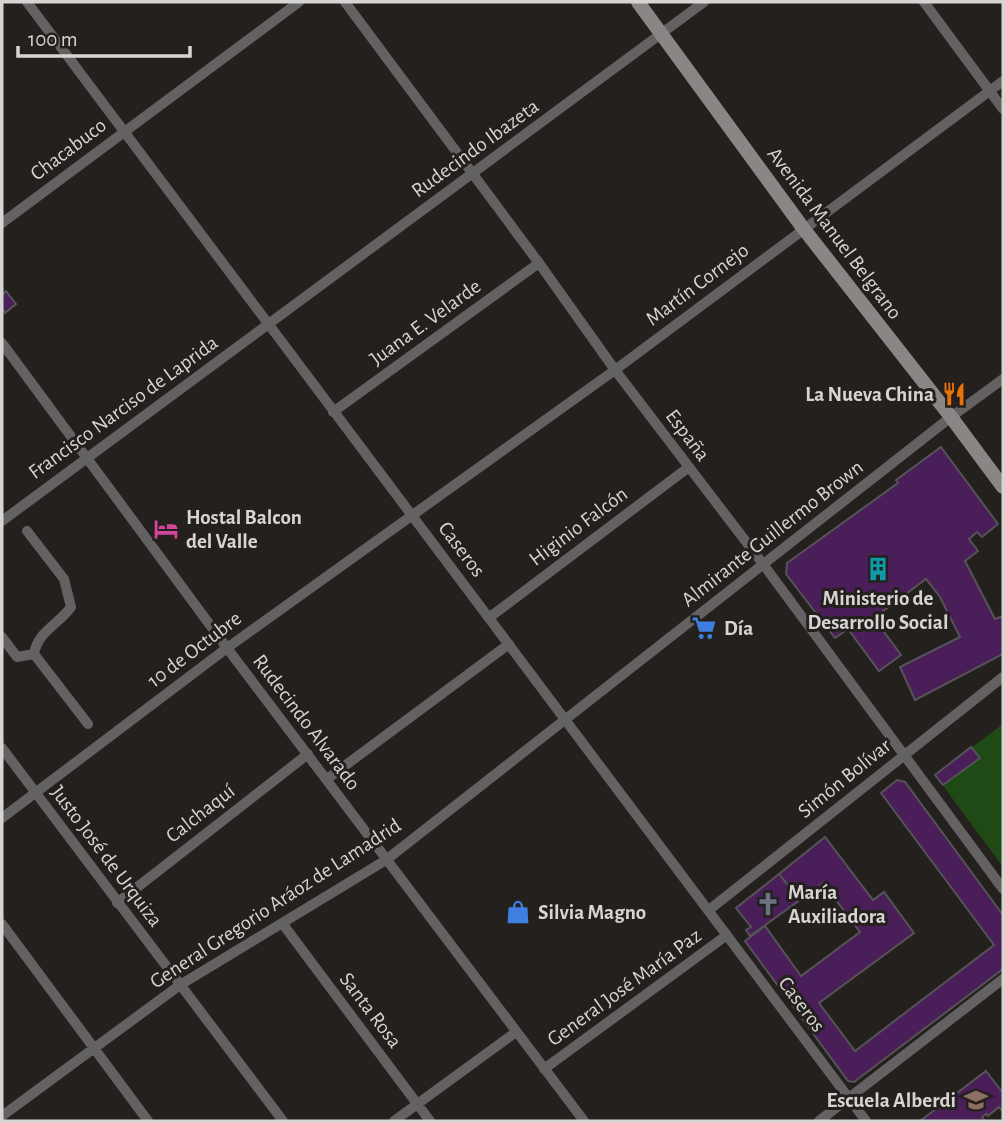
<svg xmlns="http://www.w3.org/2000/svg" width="1005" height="1123" viewBox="0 0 1005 1123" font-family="'Alegreya Sans',sans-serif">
	<rect width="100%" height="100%" fill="#24201e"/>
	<!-- green -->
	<path fill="#1f4a16" d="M1003 724V867L935 775Z"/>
	<!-- building -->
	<path fill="#4a1e59" stroke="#565357" stroke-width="2" d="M6 291 16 304 5 313 2 308V295Z
		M941 447 998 524 982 537 977 532 969 539 978 551 965 561 995 619 1003 616V654L915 700 900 667 960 637 940 597 926 579 874 618 901 655 879 671 848 629 835 638 786 574 787 563 898 483 896 480Z
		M971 747 980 758 943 785 935 775Z
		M897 780 905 782 1003 915V969L854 1082 848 1081 745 941 765 926 801 976 860 932 823 883 800 900 779 874 825 837 873 900 884 892 914 933 819 1003 855 1051 994 945 881 793Z
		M779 874 800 900 750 936 746 930 751 927 736 908Z
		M986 1071 1003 1093V1112L999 1107 988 1116 986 1114 982 1117 985 1121H920Z"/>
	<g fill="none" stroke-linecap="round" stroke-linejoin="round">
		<!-- minor -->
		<path stroke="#646162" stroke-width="10" d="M27 2 866 1121
			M345 2 539 263 615 370 763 564 1003 889
			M924 2 1003 109
			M2 223 299 2
			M2 343 227 648 584 1121
			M333 412 539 263
			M2 521 704 2
			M27 531 64 579 71 607C58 625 38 631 34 654
			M490 617 689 467
			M2 637 17 657 34 654 88 724
			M2 748 283 1121
			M327 779 509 644
			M2 818 227 648 615 370 1003 81
			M117 903 308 754
			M709 910 1003 677
			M282 923 430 1121
			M2 924 148 1121
			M544 1069 727 935
			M2 1116 180 985 386 860 951 417 1003 379
			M394 1121 516 1032
			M819 1121 1003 979"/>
		<!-- secondary -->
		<path stroke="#8a8686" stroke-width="14" d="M638 2 803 228 951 417 1003 487"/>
	</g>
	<!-- icons -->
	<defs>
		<g id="restaurant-bare" transform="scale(1.89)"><path d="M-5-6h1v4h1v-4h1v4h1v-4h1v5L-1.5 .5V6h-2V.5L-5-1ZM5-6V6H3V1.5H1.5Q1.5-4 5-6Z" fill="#e8710a" stroke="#24201e" stroke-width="2.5" paint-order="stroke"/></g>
		<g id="hotel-bare" transform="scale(1.89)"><path d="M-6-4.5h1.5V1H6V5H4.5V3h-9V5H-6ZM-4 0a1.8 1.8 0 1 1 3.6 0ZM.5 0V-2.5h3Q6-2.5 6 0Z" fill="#d1479c" stroke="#24201e" stroke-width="2.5" paint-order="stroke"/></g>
		<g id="building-bare" transform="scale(1.89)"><path d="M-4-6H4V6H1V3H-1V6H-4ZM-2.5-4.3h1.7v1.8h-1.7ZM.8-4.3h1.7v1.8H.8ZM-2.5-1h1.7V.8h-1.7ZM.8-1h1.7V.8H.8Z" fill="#0f9aa8" stroke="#24201e" stroke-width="2.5" paint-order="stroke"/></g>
		<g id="supermarket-bare" transform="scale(1.89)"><path d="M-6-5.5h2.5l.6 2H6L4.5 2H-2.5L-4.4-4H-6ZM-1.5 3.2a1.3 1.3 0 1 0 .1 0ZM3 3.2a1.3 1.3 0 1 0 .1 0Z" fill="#3f7fe0" stroke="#24201e" stroke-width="2.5" paint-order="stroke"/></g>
		<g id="church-bare" transform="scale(1.89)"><path d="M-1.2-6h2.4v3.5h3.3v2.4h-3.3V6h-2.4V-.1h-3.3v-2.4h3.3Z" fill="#6b7280" stroke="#24201e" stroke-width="2.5" paint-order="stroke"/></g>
		<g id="shop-bare" transform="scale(1.89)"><path d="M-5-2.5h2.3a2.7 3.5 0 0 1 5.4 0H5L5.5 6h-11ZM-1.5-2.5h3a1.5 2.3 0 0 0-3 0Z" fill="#3f7fe0" stroke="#24201e" stroke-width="2.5" paint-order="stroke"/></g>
		<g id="school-bare" transform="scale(1.89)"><path d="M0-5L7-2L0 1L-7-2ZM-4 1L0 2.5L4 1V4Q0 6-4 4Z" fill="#8d6e63" stroke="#24201e" stroke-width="2.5" paint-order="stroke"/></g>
	</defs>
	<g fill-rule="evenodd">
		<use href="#restaurant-bare" x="954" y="394"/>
		<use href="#hotel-bare" x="166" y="529"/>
		<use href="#building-bare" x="878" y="569"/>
		<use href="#supermarket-bare" x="704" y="628"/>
		<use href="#church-bare" x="768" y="904"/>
		<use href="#shop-bare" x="518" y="912"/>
		<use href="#school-bare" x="976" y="1100"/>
	</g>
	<g text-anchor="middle" stroke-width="6" stroke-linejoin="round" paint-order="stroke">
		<!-- street labels -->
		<g font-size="21" fill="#d7d5d3" stroke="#24201e">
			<text transform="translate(475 148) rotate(-36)" y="7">Rudecindo Ibazeta</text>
			<text transform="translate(68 149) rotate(-37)" y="7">Chacabuco</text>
			<text transform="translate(835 233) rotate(53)" y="7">Avenida Manuel Belgrano</text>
			<text transform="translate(697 284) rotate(-37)" y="7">Martín Cornejo</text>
			<text transform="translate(425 322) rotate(-36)" y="7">Juana E. Velarde</text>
			<text transform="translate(123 407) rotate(-36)" y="7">Francisco Narciso de Laprida</text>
			<text transform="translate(688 435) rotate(53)" y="7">España</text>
			<text transform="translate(578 526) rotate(-37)" y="7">Higinio Falcón</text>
			<text transform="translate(772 533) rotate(-38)" y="7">Almirante Guillermo Brown</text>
			<text transform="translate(462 549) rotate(53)" y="7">Caseros</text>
			<text transform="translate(194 649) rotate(-37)" y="7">10 de Octubre</text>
			<text transform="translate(307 722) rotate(53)" y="7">Rudecindo Alvarado</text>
			<text transform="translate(844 778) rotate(-39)" y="7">Simón Bolívar</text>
			<text transform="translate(200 813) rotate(-38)" y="7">Calchaquí</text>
			<text transform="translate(107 856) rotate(53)" y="7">Justo José de Urquiza</text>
			<text transform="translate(275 903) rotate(-33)" y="7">General Gregorio Aráoz de Lamadrid</text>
			<text transform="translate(624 987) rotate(-36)" y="7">General José María Paz</text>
			<text transform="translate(802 1004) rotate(53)" y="7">Caseros</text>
			<text transform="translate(371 1010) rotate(53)" y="7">Santa Rosa</text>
		</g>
		<!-- poi labels -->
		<g font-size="21" font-weight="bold" fill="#d7d5d3" stroke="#24201e" text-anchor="start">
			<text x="934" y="401" text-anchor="end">La Nueva China</text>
			<text x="186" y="524">Hostal Balcon<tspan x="186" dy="24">del Valle</tspan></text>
			<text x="878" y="605" text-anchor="middle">Ministerio de<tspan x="878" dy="24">Desarrollo Social</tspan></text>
			<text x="724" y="635">Día</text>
			<text x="788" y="899">María<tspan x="788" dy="24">Auxiliadora</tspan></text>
			<text x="538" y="919">Silvia Magno</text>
			<text x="956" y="1107" text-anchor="end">Escuela Alberdi</text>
		</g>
	</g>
	<!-- border -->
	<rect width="1005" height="1123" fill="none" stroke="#d7d5d3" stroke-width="7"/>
	<!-- scale -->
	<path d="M18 46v10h172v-10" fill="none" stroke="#d7d5d3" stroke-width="3.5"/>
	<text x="28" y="46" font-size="21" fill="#d7d5d3" stroke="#24201e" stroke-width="5" paint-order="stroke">100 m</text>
</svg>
